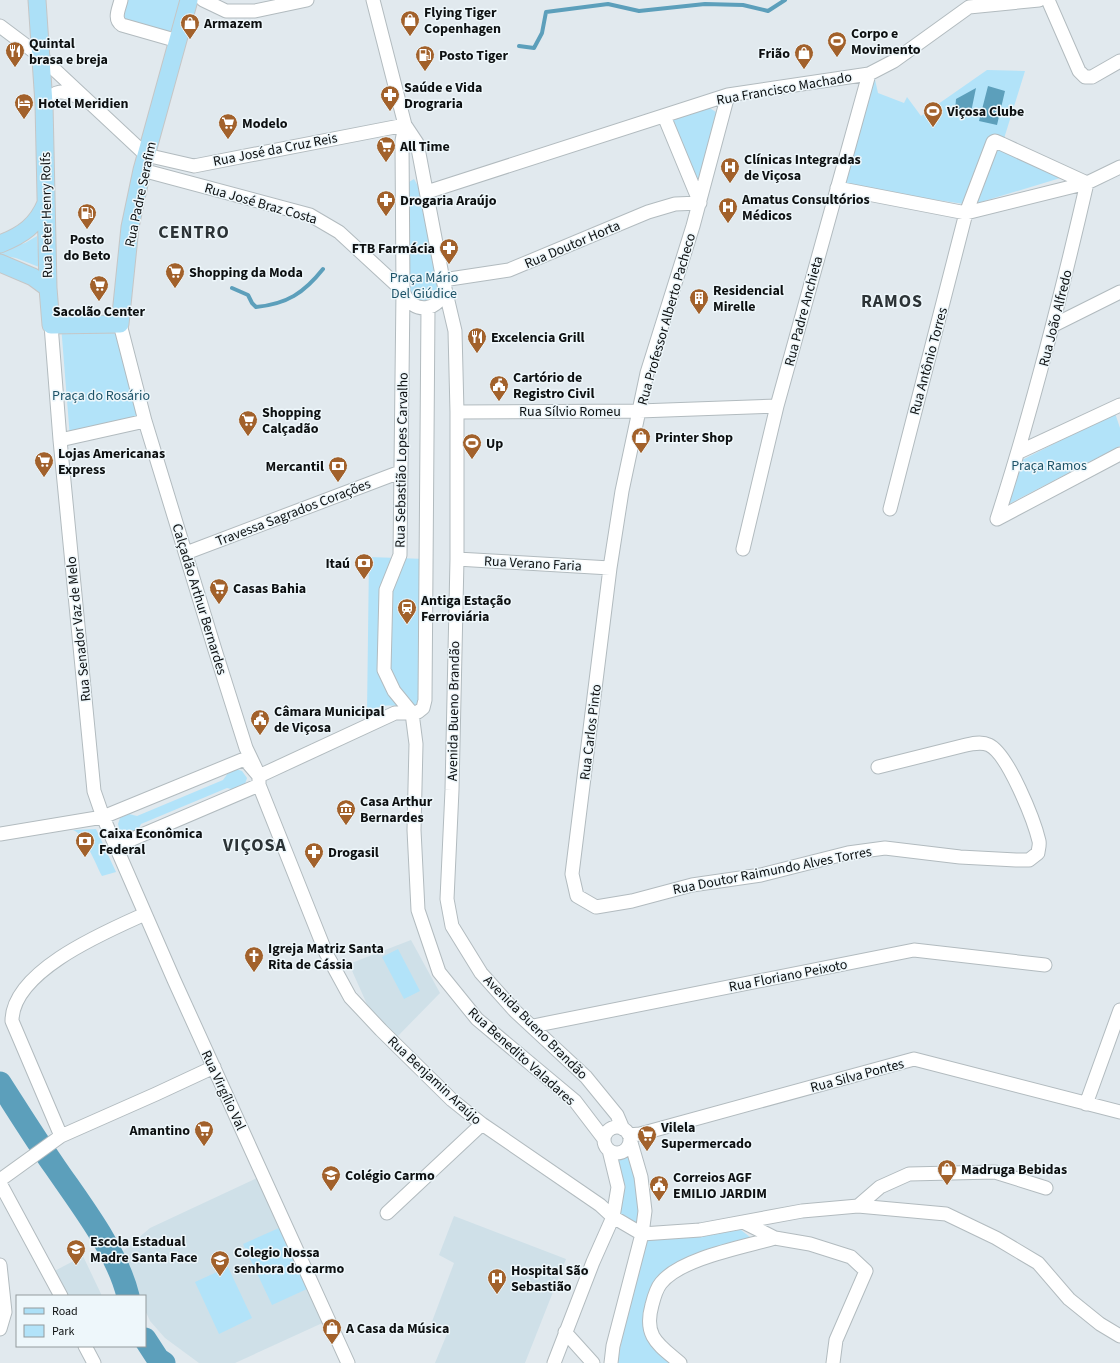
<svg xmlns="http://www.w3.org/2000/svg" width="1120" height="1363" viewBox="0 0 1120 1363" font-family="'Source Sans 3',sans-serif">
	<rect width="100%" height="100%" fill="#e1e9ee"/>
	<!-- built -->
	<path fill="#cfe0e8" d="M411 940 440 993 396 1038 370 1011 349 964Z
		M259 1177 329 1320 235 1363H199L165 1338 150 1321 145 1310V1296H139L128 1269 123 1251 150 1228Z
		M454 1216 566 1259 525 1363H435L447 1334 430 1327 454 1263 439 1255Z
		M83 1256 102 1296H55L45 1276Z"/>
	<!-- green -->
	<path fill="#b2e3f9" d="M124 0H182L173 34 119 18Z
		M987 70 1025 71 1002 145 1067 176 971 205 842 186 874 75 878 93 904 103 907 97 921 116Z
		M708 107 716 112 699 182 671 121Z
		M414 179 418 186 439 284C437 300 433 300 418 303L412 298 409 289V182Z
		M37 236 39 267 16 258 0 255V250L25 243Z
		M61 325H119L143 420 70 438Z
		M1115 413 1120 428V446L1007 505 1022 460Z
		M369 557 426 559 424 701 412 711C394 704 384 703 367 713Z
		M236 769 242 771 247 778 245 784 236 790 227 788 141 824 137 832 128 836 120 831 118 824 120 818 129 814 137 816 223 780 228 773Z
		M96 829 116 872 102 876C96 865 84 833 73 830Z
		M398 949 420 991 404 999 382 957Z
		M632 1157 639 1178 640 1230 619 1215 614 1160Z
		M279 1228 307 1289 272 1305 243 1244Z
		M741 1230 755 1241 660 1280 647 1330 674 1363H617L644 1238Z
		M228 1267 252 1318 219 1334 195 1282Z"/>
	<!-- water -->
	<path fill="#5c9fbb" d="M988 86 1005 91 997 125 979 121Z
		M976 88 970 117 955 112 956 99Z"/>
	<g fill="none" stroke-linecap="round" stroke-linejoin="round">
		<!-- stream -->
		<path stroke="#5c9fbb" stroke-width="4" d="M519 46 534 48 542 33 546 12 608 4 639 11 705 4 743 5 768 11 785 0
			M232 288 248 295 252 303 256 307C287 304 304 293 323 269"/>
		<!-- river -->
		<path stroke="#5c9fbb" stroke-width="23" d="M0 1083C18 1111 36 1140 55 1167 81 1205 117 1251 128 1296
			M145 1339 158 1359 164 1363"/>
		<!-- minor casing -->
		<g stroke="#b2bbbf" stroke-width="15">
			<path id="minor" d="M121 0C119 9 113 19 122 25L178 41
				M203 0 226 11H255L307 0
				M373 0 405 125 417 143 443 280 455 331 457 412V559L452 790 447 899 452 926 481 973 515 1011 586 1077 617 1115 623 1129
				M1048 0 1079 71 1085 77H1092L1120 61
				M0 26 40 56 146 155 194 166 405 125
				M728 95 693 226 647 373 622 491 610 568 572 874 577 896 596 907 632 901 692 885 761 875 848 853 885 848 960 857 1016 860H1029L1038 853C1038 850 1040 845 1039 841 1034 820 1008 754 989 745 981 741 970 744 962 746L878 767
				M44 104C57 87 63 91 81 98
				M405 125 402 141 403 291C412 316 441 312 445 287
				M142 170 310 215 339 232 403 291
				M1087 183C1061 296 1033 408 997 519L1120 454
				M837 188 966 213 1087 183 1120 167
				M427 192 728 95 869 74 894 61 969 7 1039 0
				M443 280 509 270 648 212 675 204 700 203 664 116
				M403 291 400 555 386 590 384 670 394 691 412 713
				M51 325 60 440 94 791 103 817 174 980 348 1363
				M1054 325 1120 292
				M457 412 639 411 777 406
				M145 421 215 650 246 748 256 769
				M60 440 145 421 120 324
				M1019 452 1120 405
				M890 509 966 213 993 142 995 141 1002 144 1087 183
				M743 549 777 406 869 74
				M186 553 400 472
				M457 559 610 568
				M412 713 416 744 414 830 418 910 439 972 477 1019 575 1101 604 1139
				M259 776 395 713 418 712 423 708 425 700 428 308
				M0 834 103 817 242 760 247 762 259 776V785L326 953 350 997 381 1030 452 1100 482 1124 600 1205 613 1217 642 1234
				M116 846 259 785
				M533 1026 914 950 1045 965
				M1086 1104 1120 1010
				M604 1140a13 13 0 1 1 26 0a13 13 0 1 1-26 0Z
				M629 1135 640 1134 914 1059 1120 1112
				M61 1136 12 1021C12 971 105 932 145 914
				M0 1180 61 1136 156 1094 214 1067
				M0 1183 61 1296
				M858 1206 880 1187 909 1174 995 1172 1046 1188
				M387 1213 482 1124
				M743 1222 775 1238 810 1244 851 1257 866 1271 836 1340 833 1363
				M642 1234 700 1230 802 1211 858 1206 946 1214 996 1238 1038 1263 1069 1299 1100 1324 1120 1336
				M0 1265 5 1312 0 1329
				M565 1332 593 1363
				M85 1346 94 1363
				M554 1363 593 1262 613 1217 618 1187 609 1150
				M611 1363 613 1346 642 1234 645 1211 641 1177 630 1139
				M680 1363C659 1345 643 1337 652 1305 654 1297 656 1289 661 1283 681 1258 744 1247 775 1238"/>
		</g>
		<!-- major casing -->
		<g stroke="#c5c6c6" stroke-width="19">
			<path id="major" d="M37 0 44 104 48 288 51 325 120 324 130 227 142 170 189 0
				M0 244C23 235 37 225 46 203
				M0 263 33 277 48 288"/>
		</g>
		<!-- minor -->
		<use href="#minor" stroke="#fff" stroke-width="13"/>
		<!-- major -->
		<use href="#major" stroke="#ace0f7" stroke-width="17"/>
	</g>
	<!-- icons -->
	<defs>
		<g id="shop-pin" transform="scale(1)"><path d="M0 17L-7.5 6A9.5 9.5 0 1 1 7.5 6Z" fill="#a2612b" stroke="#eef7fb"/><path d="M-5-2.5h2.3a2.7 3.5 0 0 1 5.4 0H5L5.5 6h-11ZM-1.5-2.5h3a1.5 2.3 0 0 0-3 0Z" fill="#fff"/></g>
		<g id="stadium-pin" transform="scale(1)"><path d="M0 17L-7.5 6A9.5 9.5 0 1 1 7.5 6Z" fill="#a2612b" stroke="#eef7fb"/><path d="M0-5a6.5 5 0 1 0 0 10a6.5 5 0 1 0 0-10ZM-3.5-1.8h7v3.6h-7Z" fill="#fff"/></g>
		<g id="restaurant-pin" transform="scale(1)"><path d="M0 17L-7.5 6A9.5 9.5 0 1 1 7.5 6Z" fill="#a2612b" stroke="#eef7fb"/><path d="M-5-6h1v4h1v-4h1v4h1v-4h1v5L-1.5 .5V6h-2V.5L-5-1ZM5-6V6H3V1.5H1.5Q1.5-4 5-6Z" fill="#fff"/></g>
		<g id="fuel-pin" transform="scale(1)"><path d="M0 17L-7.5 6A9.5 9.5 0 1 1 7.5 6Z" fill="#a2612b" stroke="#eef7fb"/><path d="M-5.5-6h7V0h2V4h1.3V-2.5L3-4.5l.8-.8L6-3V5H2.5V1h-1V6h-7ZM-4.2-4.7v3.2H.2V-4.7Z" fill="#fff"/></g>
		<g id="pharmacy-pin" transform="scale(1)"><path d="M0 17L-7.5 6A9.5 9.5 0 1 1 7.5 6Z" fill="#a2612b" stroke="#eef7fb"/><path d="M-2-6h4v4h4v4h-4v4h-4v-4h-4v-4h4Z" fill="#fff"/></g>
		<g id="hotel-pin" transform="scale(1)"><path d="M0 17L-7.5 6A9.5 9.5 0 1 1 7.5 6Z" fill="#a2612b" stroke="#eef7fb"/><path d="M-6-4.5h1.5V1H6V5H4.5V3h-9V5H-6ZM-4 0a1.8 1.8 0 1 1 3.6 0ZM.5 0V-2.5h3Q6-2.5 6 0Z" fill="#fff"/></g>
		<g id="supermarket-pin" transform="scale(1)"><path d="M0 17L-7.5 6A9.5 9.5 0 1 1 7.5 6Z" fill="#a2612b" stroke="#eef7fb"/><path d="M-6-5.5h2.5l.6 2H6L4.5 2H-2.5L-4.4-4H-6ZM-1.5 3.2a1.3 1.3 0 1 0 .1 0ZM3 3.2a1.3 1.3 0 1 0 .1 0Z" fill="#fff"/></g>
		<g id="hospital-pin" transform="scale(1)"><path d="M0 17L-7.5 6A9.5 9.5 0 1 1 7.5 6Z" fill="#a2612b" stroke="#eef7fb"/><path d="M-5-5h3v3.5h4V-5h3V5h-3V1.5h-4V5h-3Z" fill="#fff"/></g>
		<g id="building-pin" transform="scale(1)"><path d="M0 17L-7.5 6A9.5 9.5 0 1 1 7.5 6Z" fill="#a2612b" stroke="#eef7fb"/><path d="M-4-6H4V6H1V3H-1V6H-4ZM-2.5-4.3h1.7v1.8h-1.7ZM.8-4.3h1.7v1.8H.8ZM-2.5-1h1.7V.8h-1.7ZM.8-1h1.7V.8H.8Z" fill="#fff"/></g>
		<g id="civic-pin" transform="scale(1)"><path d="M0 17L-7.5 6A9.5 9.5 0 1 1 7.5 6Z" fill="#a2612b" stroke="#eef7fb"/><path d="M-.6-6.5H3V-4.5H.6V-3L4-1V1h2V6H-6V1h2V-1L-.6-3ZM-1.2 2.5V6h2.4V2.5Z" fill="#fff"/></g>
		<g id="bank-pin" transform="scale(1)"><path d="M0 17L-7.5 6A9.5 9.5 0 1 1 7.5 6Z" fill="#a2612b" stroke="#eef7fb"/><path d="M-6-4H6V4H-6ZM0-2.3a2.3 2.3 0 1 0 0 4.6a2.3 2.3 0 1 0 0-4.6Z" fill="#fff"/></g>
		<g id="station-pin" transform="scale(1)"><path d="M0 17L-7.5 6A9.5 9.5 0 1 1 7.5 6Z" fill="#a2612b" stroke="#eef7fb"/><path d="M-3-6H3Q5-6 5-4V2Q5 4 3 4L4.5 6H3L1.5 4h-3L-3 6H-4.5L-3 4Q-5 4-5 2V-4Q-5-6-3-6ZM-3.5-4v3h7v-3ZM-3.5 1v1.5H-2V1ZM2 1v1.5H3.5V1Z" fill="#fff"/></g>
		<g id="museum-pin" transform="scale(1)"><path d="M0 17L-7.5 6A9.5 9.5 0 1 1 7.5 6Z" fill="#a2612b" stroke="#eef7fb"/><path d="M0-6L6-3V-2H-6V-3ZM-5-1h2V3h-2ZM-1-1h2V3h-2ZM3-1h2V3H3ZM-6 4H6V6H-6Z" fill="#fff"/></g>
		<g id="church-pin" transform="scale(1)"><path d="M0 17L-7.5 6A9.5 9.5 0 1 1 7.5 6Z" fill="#a2612b" stroke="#eef7fb"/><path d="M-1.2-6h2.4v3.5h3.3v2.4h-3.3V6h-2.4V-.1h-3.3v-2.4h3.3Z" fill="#fff"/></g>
		<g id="school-pin" transform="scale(1)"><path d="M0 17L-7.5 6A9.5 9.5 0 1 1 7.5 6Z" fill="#a2612b" stroke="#eef7fb"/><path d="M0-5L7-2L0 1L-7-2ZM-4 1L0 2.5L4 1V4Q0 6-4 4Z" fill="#fff"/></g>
	</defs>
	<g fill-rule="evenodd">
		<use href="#shop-pin" x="410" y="20"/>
		<use href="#shop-pin" x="190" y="23"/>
		<use href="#stadium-pin" x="837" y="41"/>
		<use href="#restaurant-pin" x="15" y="51"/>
		<use href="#shop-pin" x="804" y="53"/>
		<use href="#fuel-pin" x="425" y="55"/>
		<use href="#pharmacy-pin" x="390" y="95"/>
		<use href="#hotel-pin" x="24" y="103"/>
		<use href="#stadium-pin" x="933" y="111"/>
		<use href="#supermarket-pin" x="228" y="123"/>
		<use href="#supermarket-pin" x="386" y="146"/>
		<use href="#hospital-pin" x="730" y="167"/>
		<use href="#pharmacy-pin" x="386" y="200"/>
		<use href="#hospital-pin" x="728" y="207"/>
		<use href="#fuel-pin" x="87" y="213"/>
		<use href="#pharmacy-pin" x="449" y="248"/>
		<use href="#supermarket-pin" x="175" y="272"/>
		<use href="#supermarket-pin" x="99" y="285"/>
		<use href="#building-pin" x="699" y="298"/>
		<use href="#restaurant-pin" x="477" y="337"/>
		<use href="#civic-pin" x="499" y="385"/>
		<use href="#supermarket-pin" x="248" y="420"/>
		<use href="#shop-pin" x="641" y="437"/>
		<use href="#stadium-pin" x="472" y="443"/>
		<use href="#supermarket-pin" x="44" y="461"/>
		<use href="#bank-pin" x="338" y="466"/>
		<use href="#bank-pin" x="364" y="563"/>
		<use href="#supermarket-pin" x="219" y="588"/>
		<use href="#station-pin" x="407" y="608"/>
		<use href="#civic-pin" x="260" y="719"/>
		<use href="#museum-pin" x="346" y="809"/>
		<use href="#bank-pin" x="85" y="841"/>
		<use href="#pharmacy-pin" x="314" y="852"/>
		<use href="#church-pin" x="254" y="956"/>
		<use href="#supermarket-pin" x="204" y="1130"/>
		<use href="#supermarket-pin" x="647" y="1135"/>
		<use href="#shop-pin" x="947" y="1169"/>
		<use href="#school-pin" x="331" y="1175"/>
		<use href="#civic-pin" x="659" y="1185"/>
		<use href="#school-pin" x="76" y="1249"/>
		<use href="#school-pin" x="220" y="1260"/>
		<use href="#hospital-pin" x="497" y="1278"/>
		<use href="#shop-pin" x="332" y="1328"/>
	</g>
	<g text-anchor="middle" stroke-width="3" stroke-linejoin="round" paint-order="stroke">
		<!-- poi labels -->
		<g font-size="14" font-weight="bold" fill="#0d1011" stroke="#eef7fb" text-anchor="start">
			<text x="424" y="17">Flying Tiger<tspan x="424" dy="16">Copenhagen</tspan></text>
			<text x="204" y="28">Armazem</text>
			<text x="851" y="38">Corpo e<tspan x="851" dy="16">Movimento</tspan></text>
			<text x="29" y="48">Quintal<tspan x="29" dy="16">brasa e breja</tspan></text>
			<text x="790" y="58" text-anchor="end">Frião</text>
			<text x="439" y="60">Posto Tiger</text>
			<text x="404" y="92">Saúde e Vida<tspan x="404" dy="16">Drograria</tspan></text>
			<text x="38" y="108">Hotel Meridien</text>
			<text x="947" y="116">Viçosa Clube</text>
			<text x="242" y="128">Modelo</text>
			<text x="400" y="151">All Time</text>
			<text x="744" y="164">Clínicas Integradas<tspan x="744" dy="16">de Viçosa</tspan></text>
			<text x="742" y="204">Amatus Consultórios<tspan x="742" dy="16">Médicos</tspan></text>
			<text x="400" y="205">Drogaria Araújo</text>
			<text x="87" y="244" text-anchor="middle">Posto<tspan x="87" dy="16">do Beto</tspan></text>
			<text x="435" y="253" text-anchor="end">FTB Farmácia</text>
			<text x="189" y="277">Shopping da Moda</text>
			<text x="713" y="295">Residencial<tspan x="713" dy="16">Mirelle</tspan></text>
			<text x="99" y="316" text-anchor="middle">Sacolão Center</text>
			<text x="491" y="342">Excelencia Grill</text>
			<text x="513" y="382">Cartório de<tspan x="513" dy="16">Registro Civil</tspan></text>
			<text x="262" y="417">Shopping<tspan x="262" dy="16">Calçadão</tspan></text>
			<text x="655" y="442">Printer Shop</text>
			<text x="486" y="448">Up</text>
			<text x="58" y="458">Lojas Americanas<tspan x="58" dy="16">Express</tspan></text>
			<text x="324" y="471" text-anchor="end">Mercantil</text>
			<text x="350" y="568" text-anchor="end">Itaú</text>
			<text x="233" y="593">Casas Bahia</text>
			<text x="421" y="605">Antiga Estação<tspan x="421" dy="16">Ferroviária</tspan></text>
			<text x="274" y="716">Câmara Municipal<tspan x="274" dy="16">de Viçosa</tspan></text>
			<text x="360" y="806">Casa Arthur<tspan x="360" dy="16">Bernardes</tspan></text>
			<text x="99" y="838">Caixa Econômica<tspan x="99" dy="16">Federal</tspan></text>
			<text x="328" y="857">Drogasil</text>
			<text x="268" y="953">Igreja Matriz Santa<tspan x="268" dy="16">Rita de Cássia</tspan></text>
			<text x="661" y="1132">Vilela<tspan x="661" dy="16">Supermercado</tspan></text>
			<text x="190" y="1135" text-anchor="end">Amantino</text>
			<text x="961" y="1174">Madruga Bebidas</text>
			<text x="345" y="1180">Colégio Carmo</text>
			<text x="673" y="1182">Correios AGF<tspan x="673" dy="16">EMILIO JARDIM</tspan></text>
			<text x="90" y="1246">Escola Estadual<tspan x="90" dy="16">Madre Santa Face</tspan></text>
			<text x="234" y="1257">Colegio Nossa<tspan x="234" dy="16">senhora do carmo</tspan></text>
			<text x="511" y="1275">Hospital São<tspan x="511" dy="16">Sebastião</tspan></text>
			<text x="346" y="1333">A Casa da Música</text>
		</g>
		<!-- street labels -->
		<g font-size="14" fill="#0d1011" stroke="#eef7fb">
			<text transform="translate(784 88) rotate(-10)" y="5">Rua Francisco Machado</text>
			<text transform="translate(275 149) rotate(-11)" y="5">Rua José da Cruz Reis</text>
			<text transform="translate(140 194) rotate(-78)" y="5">Rua Padre Serafim</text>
			<text transform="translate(261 203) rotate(16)" y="5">Rua José Braz Costa</text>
			<text transform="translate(46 215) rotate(-91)" y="5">Rua Peter Henry Rolfs</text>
			<text transform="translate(572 244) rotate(-23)" y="5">Rua Doutor Horta</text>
			<text transform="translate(803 311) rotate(-75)" y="5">Rua Padre Anchieta</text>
			<text transform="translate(1055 318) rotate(-76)" y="5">Rua João Alfredo</text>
			<text transform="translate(666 319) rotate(-74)" y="5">Rua Professor Alberto Pacheco</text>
			<text transform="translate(928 361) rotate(-75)" y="5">Rua Antônio Torres</text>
			<text x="570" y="416">Rua Sílvio Romeu</text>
			<text transform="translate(401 460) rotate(-89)" y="5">Rua Sebastião Lopes Carvalho</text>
			<text transform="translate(293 512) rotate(-21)" y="5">Travessa Sagrados Corações</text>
			<text transform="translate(533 563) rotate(3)" y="5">Rua Verano Faria</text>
			<text transform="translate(200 599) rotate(73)" y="5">Calçadão Arthur Bernardes</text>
			<text transform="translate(78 629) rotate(-96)" y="5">Rua Senador Vaz de Melo</text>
			<text transform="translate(453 711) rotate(-89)" y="5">Avenida Bueno Brandão</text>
			<text transform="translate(590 732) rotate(-83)" y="5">Rua Carlos Pinto</text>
			<text transform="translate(772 870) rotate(-11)" y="5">Rua Doutor Raimundo Alves Torres</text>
			<text transform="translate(788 975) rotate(-11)" y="5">Rua Floriano Peixoto</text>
			<text transform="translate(536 1027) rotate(45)" y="5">Avenida Bueno Brandão</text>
			<text transform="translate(522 1056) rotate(42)" y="5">Rua Benedito Valadares</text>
			<text transform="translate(857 1075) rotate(-15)" y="5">Rua Silva Pontes</text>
			<text transform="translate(435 1080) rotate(43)" y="5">Rua Benjamin Araújo</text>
			<text transform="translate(224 1090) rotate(65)" y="5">Rua Virgílio Val</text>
		</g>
		<!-- park labels -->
		<g font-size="14" fill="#1d5368" stroke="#eef7fb">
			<text x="424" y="282">Praça Mário<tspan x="424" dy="16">Del Giúdice</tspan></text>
			<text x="101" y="400">Praça do Rosário</text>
			<text x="1049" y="470">Praça Ramos</text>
		</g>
		<!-- district labels -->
		<g font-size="18" font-weight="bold" letter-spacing="1" fill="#2c3336" stroke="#eef7fb">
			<text x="194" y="238">CENTRO</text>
			<text x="892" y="307">RAMOS</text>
			<text x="255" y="851">VIÇOSA</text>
		</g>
	</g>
	<!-- legend -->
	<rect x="16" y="1295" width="130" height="52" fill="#eef7fb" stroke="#949b9d"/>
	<rect x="24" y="1308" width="20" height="6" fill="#ace0f7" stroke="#949b9d"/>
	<text x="52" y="1315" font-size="12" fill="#0d1011">Road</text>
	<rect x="24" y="1325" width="20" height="12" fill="#b2e3f9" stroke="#949b9d"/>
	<text x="52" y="1335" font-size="12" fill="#0d1011">Park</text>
</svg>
